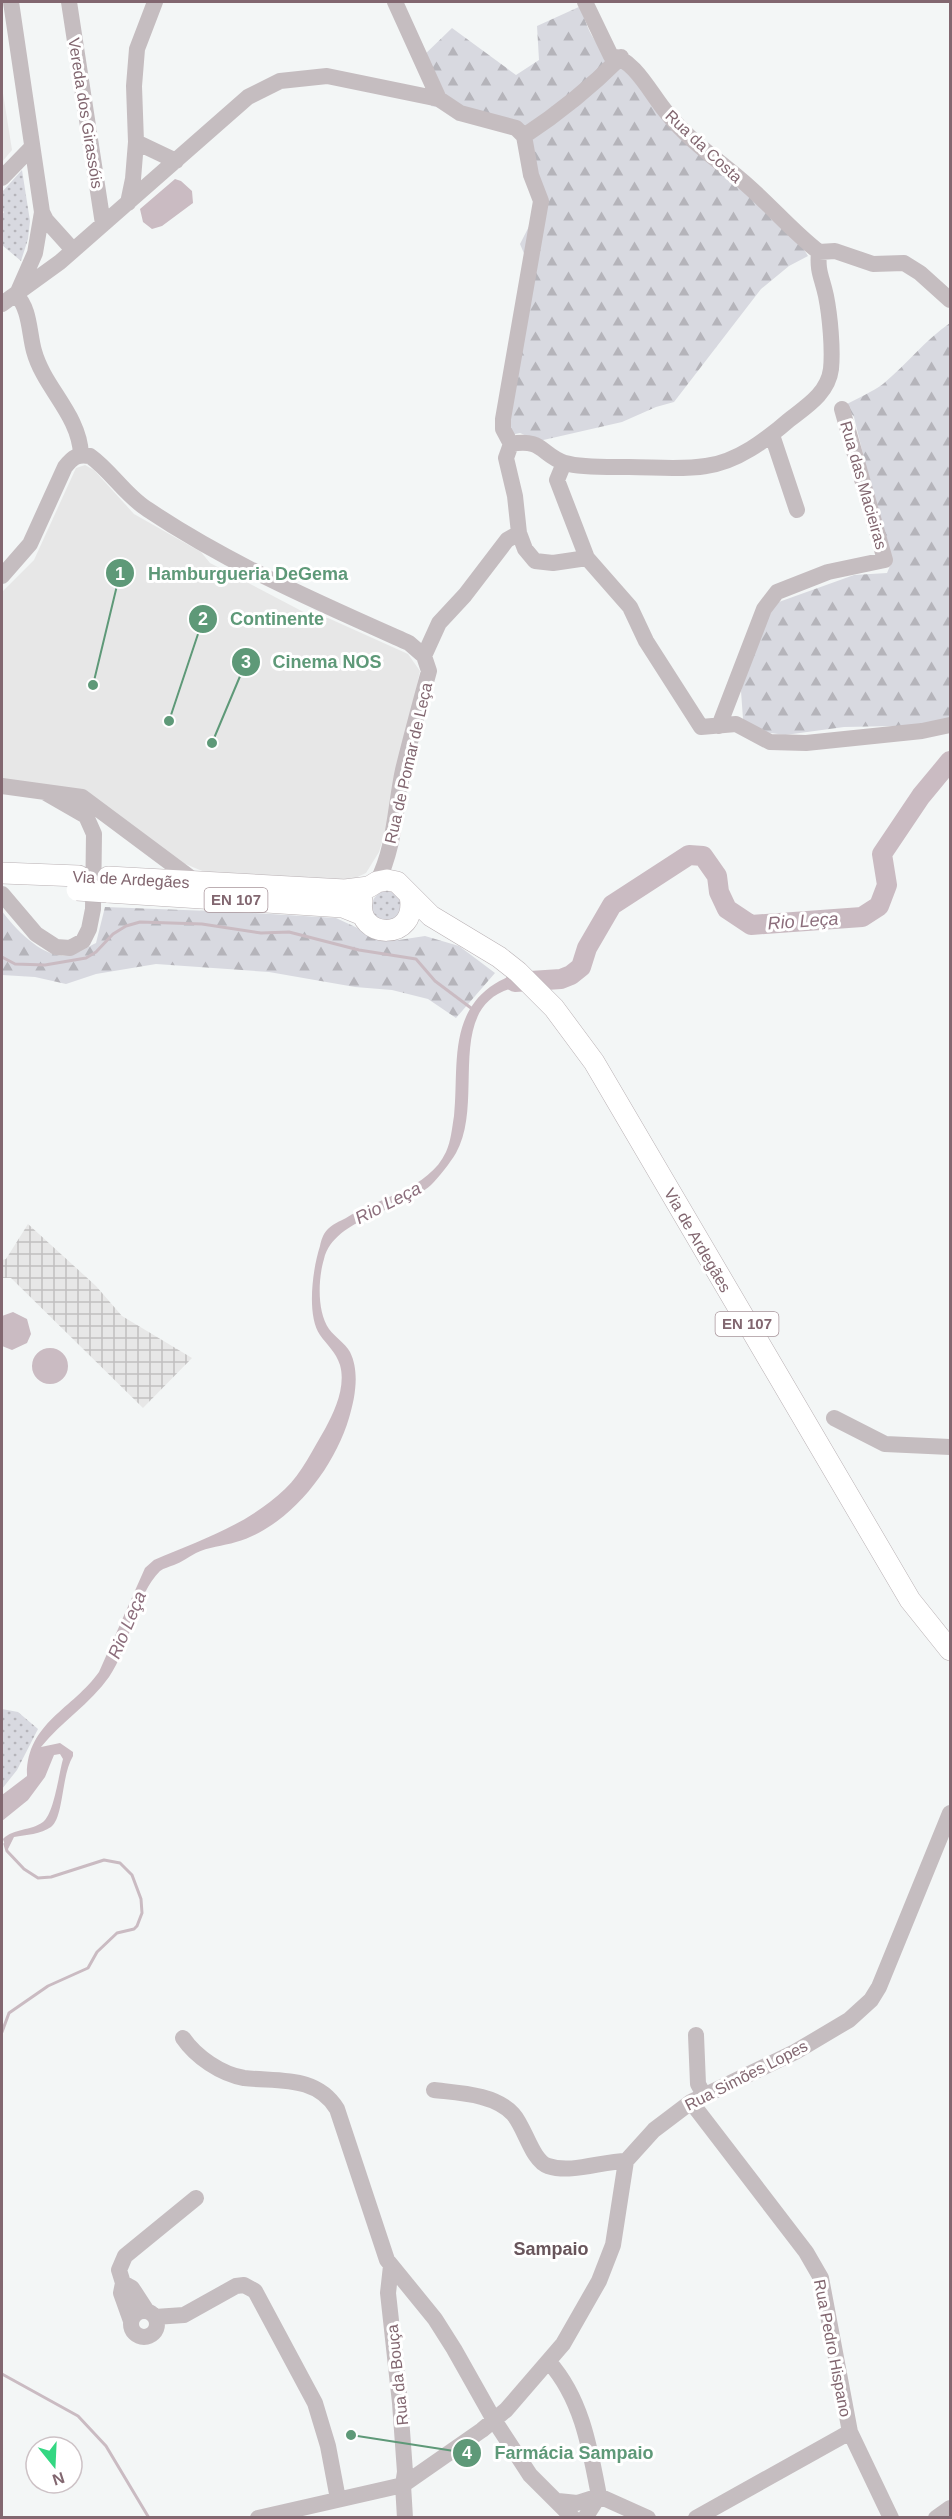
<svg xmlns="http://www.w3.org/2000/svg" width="952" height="2519" viewBox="0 0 952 2519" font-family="Arial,sans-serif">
	<defs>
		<pattern id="industrial-grid" width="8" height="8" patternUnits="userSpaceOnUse" patternTransform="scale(1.5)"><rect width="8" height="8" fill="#e7e7e7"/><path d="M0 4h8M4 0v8" fill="none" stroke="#c1bfc0"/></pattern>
		<pattern id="green-dots" width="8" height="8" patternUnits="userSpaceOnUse" patternTransform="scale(1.5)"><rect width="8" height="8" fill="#d8d9e0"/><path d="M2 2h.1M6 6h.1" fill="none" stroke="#b5b4ba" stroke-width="1.8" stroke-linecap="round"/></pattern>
		<pattern id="forest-firs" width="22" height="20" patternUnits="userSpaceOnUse" patternTransform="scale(1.5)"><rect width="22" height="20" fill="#d8d9e0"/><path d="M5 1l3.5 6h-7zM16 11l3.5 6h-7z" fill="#b5b4ba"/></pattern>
	</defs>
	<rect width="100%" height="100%" fill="#f3f6f6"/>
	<!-- built -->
	<path fill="#e7e7e7" d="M2 87 12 150 2 162Z
		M85 465 94 470 134 514 201 552 210 563 313 617 328 618 408 654 420 671 388 823 379 852 366 873 345 883 207 873 183 863 86 793 2 779V592L34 560 76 468Z"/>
	<!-- industrial -->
	<path fill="url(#industrial-grid)" d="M28 1224 96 1286 122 1316 192 1358 143 1408 11 1278H2V1260L6 1259Z"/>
	<!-- green -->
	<path fill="url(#green-dots)" d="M22 170 30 221 28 239 21 261 2 245V215L4 212 2 210V192Z
		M372 906a15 15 0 1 1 30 0a15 15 0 1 1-30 0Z
		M2 1709 18 1712 38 1729 17 1770 2 1789Z"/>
	<!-- forest -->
	<path fill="url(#forest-firs)" d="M581 6C589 39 600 51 627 70L798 240 808 256 789 266 761 289 674 402 656 407 622 422 539 441 520 433 505 436 528 263 520 244 542 201C535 182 525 140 508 129 489 118 452 110 431 106L419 60 452 28 516 75 539 60 537 26Z
		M950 323V733L894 726 844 727 785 735 756 731 743 719 741 691 750 650 776 603 854 575 887 573 892 561 877 512 854 417 845 405C858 398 872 392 883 384 907 364 925 340 950 323Z
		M105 907 236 912 336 918 377 937 399 940 425 936 459 946 495 973 456 1018 428 999 392 990 355 987 269 972 156 964 96 974 66 984 35 977 2 975V911C15 929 45 961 70 955 79 953 88 947 96 943Z"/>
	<!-- water -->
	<path fill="#cabbc2" d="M175 179 181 181 192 191 193 203 162 226 152 229 143 222 140 209Z
		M518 972 531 985C436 992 488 1097 456 1153 450 1163 439 1177 431 1185 401 1212 335 1217 324 1259 318 1279 317 1312 329 1329 335 1337 345 1343 350 1352 360 1372 355 1398 349 1418 334 1469 289 1527 236 1542 223 1546 208 1547 196 1553 188 1557 182 1562 174 1565 169 1567 164 1568 160 1571 136 1594 130 1647 109 1677 90 1704 61 1722 41 1747L60 1743 73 1752V1756C61 1776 64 1817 51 1827 41 1834 26 1835 14 1837L7 1851 3 1839C14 1828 31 1831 43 1822 54 1814 59 1773 63 1759L60 1754 54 1755 45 1777 28 1800 2 1821V1795L27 1776C26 1723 73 1709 99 1672L145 1568 154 1560C201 1540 247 1525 285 1489 302 1473 313 1449 325 1429 335 1411 346 1386 340 1365 336 1352 327 1345 320 1335 306 1315 313 1267 320 1246 321 1241 323 1234 327 1230 331 1225 340 1221 346 1218 378 1198 429 1189 446 1152 451 1141 452 1128 454 1116 459 1071 448 1018 490 987 498 981 509 977 518 972Z
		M13 1312 27 1319 31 1334 27 1343 12 1350 2 1346V1316Z
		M32 1366a18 18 0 1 1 36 0a18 18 0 1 1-36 0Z"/>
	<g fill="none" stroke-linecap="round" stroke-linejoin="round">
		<!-- stream -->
		<path stroke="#cabbc2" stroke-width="3" d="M2 957 15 964 45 965 86 958 96 952 113 934 126 926 140 922 202 924 261 933 289 932 359 950 416 959 435 981 471 1008
			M2 2032 9 2013 48 1986 88 1968 97 1952 117 1933 134 1929 137 1926 142 1913 141 1899 132 1875 120 1863 104 1860 51 1877 38 1878 24 1869 7 1851 5 1844
			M2 2374 78 2416 106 2446 149 2518"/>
		<!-- river -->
		<path stroke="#cabbc2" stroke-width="20" d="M515 982 561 979 571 975 581 967 587 948 612 905 689 855 703 856 717 876 719 892 727 909 751 925 862 917 879 906 887 885 882 854 921 796 950 761"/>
		<!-- major casing -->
		<g stroke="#b9b1b4" stroke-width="22">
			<path id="major" d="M2 873 79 876
				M108 877 345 890 369 887 377 882 387 880 397 882 431 916 499 957 518 972 554 1008 594 1062 910 1600 950 1650
				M107 892 343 907 363 915
				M362 901C355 939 419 943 410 896"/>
		</g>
		<!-- minor -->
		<path stroke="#c5bdc0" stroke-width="16" d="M11 2 42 212 35 253 17 294
			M69 2 103 224
			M395 2 439 99
			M585 2 611 56C634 58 652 96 667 113 690 142 721 162 748 186 773 208 793 232 819 252
			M524 136C559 113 591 87 621 57
			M136 142 176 161
			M2 178 32 147
			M128 203 133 179 136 142 134 86 137 49 155 2
			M42 212 46 220 73 250
			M819 252 835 251 873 264 904 263 920 273 950 300
			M16 295C30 308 29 333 34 351 44 388 79 414 81 454
			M2 304 60 262 248 97 280 81 327 76 439 99 460 113 516 128 524 136 531 175 541 201 503 419V429L511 444
			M772 435 797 510
			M511 444C543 438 541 455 565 463 582 468 611 467 629 467 654 467 681 470 706 466 737 462 766 440 789 420 807 406 828 393 831 369 833 349 830 316 826 296 822 277 817 272 819 252
			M511 444 506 458 515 496 519 533 525 549 535 561 553 563 587 558
			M564 463 557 480 587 558 630 607 646 641 701 727 736 724 770 742 806 743 922 731 950 725
			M2 576 30 544 65 467C73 457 77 454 90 456 111 471 125 495 147 509 229 564 319 603 409 643L424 656
			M719 726 764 609 777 592 828 572 885 560 842 409
			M2 786 82 797 196 882
			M377 882C395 848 395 807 403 770 411 737 420 704 429 671L424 656 439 623 465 595 507 540 519 533
			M2 894 36 934 56 947 70 948 83 941 89 929 93 909 94 834 86 816 46 793
			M834 1418 885 1444 950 1447
			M696 2035 698 2084 704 2095
			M183 2038C196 2057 221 2074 244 2078 278 2082 316 2075 337 2109L387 2260 435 2319 454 2349 494 2420 530 2475 573 2518
			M434 2090C459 2093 495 2094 513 2114 525 2127 532 2161 548 2166 572 2174 602 2161 626 2161
			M691 2102 806 2252 821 2278 850 2432 891 2518
			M391 2266 388 2293 400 2403 405 2472 403 2485 405 2518
			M123 2283 132 2288 147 2311
			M131 2324a13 13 0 1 1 26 0a13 13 0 1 1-26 0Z
			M155 2317 184 2315 236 2286 244 2285 255 2291 315 2403 328 2446 338 2499
			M131 2321 121 2293 123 2283 119 2270 125 2256 196 2198
			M549 2362C582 2399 590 2449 599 2496L648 2518
			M558 2501 577 2503 599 2496
			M258 2518 403 2485 482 2430 506 2410 563 2344 599 2281 613 2245 626 2161 654 2130 691 2102 795 2052 849 2020 871 2000 879 1987 950 1813
			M585 2518 599 2496
			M696 2518 850 2432
			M936 2518 950 2508"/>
		<!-- major -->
		<use href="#major" stroke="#fff" stroke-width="21"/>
		<!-- major-bridge casing -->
		<g stroke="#b9b1b4" stroke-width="22" stroke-linecap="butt">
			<path id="major-bridge" d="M77 890 107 892"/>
		</g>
		<!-- major-bridge -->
		<use href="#major-bridge" stroke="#fff" stroke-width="21"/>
	</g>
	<g text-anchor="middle" stroke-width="6" stroke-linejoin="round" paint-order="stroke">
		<!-- shield labels -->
		<g fill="#fff" stroke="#a8959b" stroke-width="1.5">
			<rect x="204.5" y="888" width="63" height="24" rx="4.5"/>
			<rect x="715.5" y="1312" width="63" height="24" rx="4.5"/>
		</g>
		<g font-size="15" font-weight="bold" fill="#826770">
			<text x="236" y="905">EN 107</text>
			<text x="747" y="1329">EN 107</text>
		</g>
		<!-- street labels -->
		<g font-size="16" fill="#826770" stroke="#fff">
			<text transform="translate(86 113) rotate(81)" y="6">Vereda dos Girassóis</text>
			<text transform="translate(704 146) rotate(43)" y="6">Rua da Costa</text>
			<text transform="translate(864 485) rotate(74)" y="6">Rua das Macieiras</text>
			<text transform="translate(408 763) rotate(-77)" y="6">Rua de Pomar de Leça</text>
			<text transform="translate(131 879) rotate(3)" y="6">Via de Ardegães</text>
			<text transform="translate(698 1240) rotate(60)" y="6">Via de Ardegães</text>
			<text transform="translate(746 2075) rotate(-27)" y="6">Rua Simões Lopes</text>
			<text transform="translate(833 2348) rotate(79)" y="6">Rua Pedro Hispano</text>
			<text transform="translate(397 2375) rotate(-96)" y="6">Rua da Bouça</text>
		</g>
		<!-- water labels -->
		<g font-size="18" font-style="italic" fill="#8c6e7c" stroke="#fff">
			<text transform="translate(803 921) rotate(-4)" y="6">Rio Leça</text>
			<text transform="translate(388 1203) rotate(-27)" y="6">Rio Leça</text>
			<text transform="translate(127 1625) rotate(-67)" y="6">Rio Leça</text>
		</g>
		<!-- neighbourhood labels -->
		<g font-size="18" font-weight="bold" fill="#68555b" stroke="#fff">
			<text x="551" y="2255">Sampaio</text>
		</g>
	</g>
	<!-- callouts -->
	<path fill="none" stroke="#5e9978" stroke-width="2" d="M93 685L120 573M169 721L203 619M212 743L246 662M351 2435L467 2453"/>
	<g fill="#5e9978" stroke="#fff" stroke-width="2">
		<circle cx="93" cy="685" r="6"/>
		<circle cx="169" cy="721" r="6"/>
		<circle cx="212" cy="743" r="6"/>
		<circle cx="351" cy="2435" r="6"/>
		<circle cx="120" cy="573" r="15"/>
		<circle cx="203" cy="619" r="15"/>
		<circle cx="246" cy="662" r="15"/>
		<circle cx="467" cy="2453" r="15"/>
	</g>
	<g font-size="18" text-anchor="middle" font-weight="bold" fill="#fff">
		<text x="120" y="580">1</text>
		<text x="203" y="625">2</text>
		<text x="246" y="668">3</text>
		<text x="467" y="2459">4</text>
	</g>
	<g font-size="18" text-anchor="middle" font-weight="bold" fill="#5e9978" stroke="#fff" stroke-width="6" stroke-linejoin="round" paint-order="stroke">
		<text x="248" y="580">Hamburgueria DeGema</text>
		<text x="277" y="625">Continente</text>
		<text x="327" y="668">Cinema NOS</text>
		<text x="574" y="2459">Farmácia Sampaio</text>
	</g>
	<!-- border -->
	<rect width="952" height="2519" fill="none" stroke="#826770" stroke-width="6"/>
	<!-- north arrow -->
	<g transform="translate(54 2465) rotate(162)"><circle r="28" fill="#ffffff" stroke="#cdc2c6" stroke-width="1.5"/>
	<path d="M0-4.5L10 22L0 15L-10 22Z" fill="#33d782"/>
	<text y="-9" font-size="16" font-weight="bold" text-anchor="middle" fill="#826770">N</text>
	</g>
</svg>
